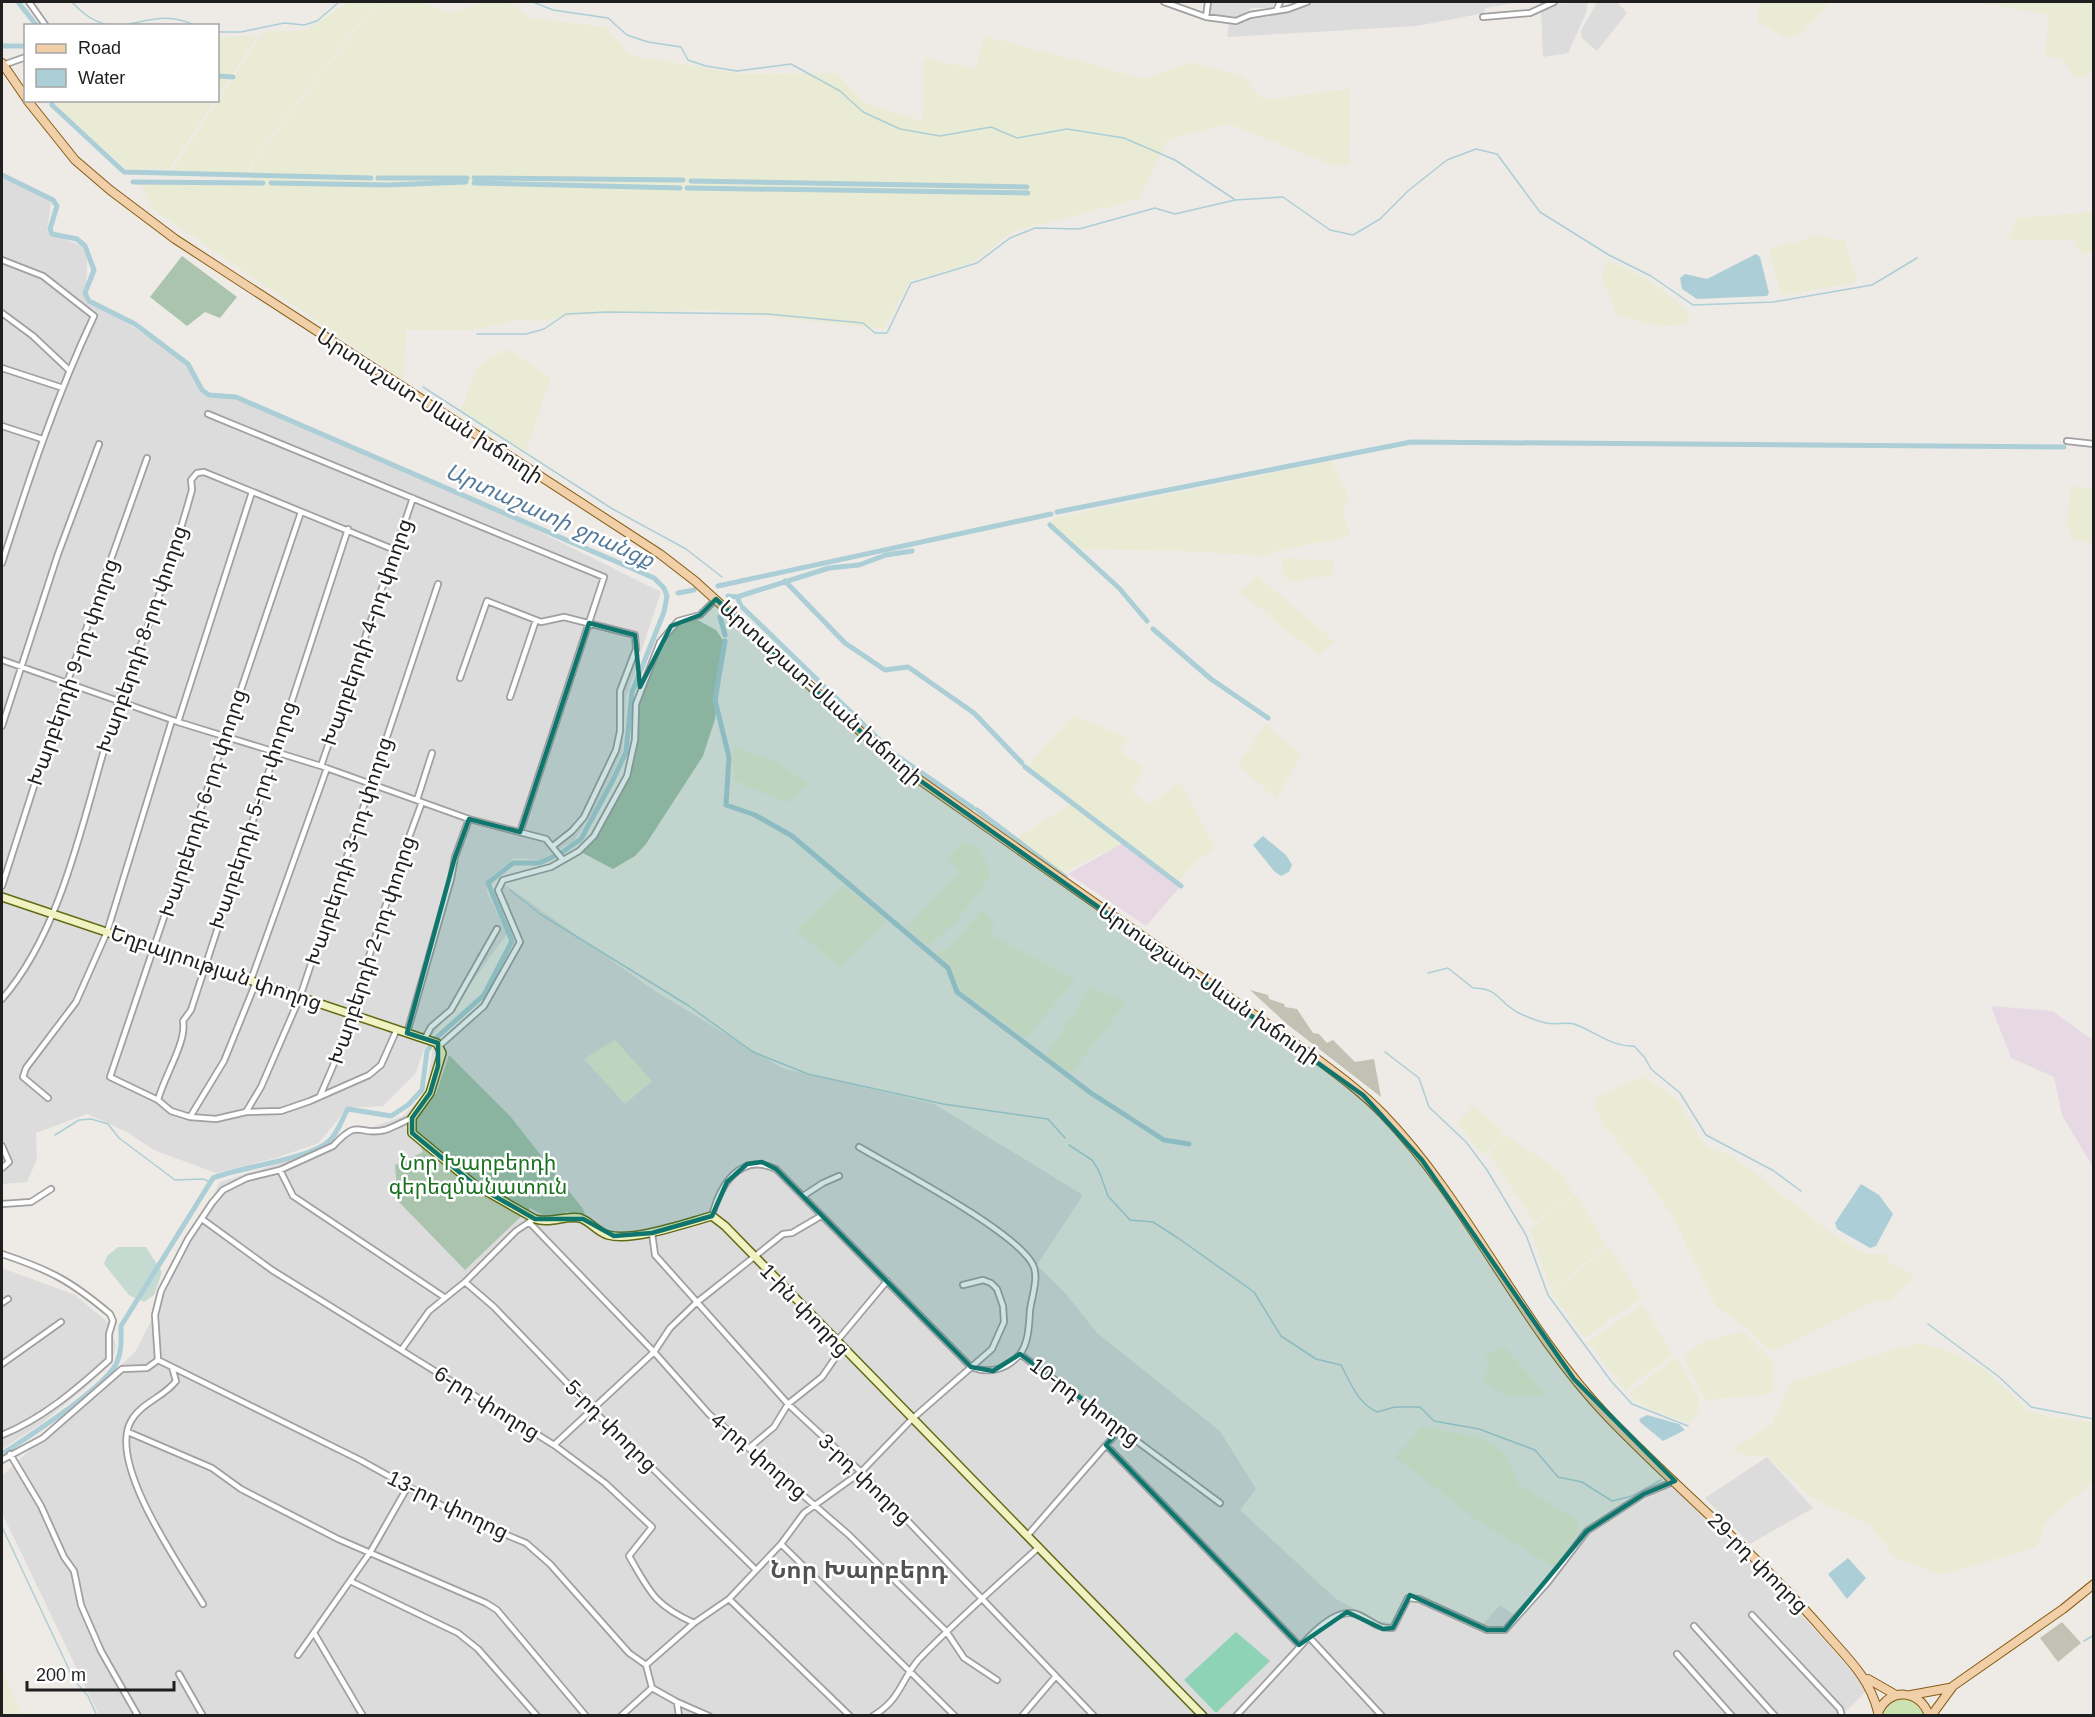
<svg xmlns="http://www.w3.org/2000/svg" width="2095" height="1717" viewBox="0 0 2095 1717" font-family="Helvetica,'Noto Sans Armenian',sans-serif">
	<rect width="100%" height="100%" fill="#eeebe6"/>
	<!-- residential -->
	<path fill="#dddcdc" d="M1211 2H1275L1272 8H1251L1237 19 1211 15Z
		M1306 2H1520L1485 8 1484 13 1417 26 1227 37 1229 23 1248 16 1287 11Z
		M1588 2 1586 13 1568 53 1543 57 1541 9 1555 4Z
		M1597 2H1617L1627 13 1597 51 1582 38 1581 31Z
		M2 177 51 200 47 232 81 246 87 257 86 297 189 363 201 389 209 395 244 399 506 515 661 592 626 697 622 752 599 803 574 841 540 860 514 858 486 881 487 892 507 934 427 1043 415 1074 383 1106 347 1108 319 1143 276 1158 216 1173 154 1150 127 1132 87 1114 36 1133 37 1159 27 1182 2 1184Z
		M504 884 655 991 782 1068 934 1104 1083 1195 1037 1265 1066 1294 1097 1333 1220 1431 1256 1489 1240 1510 1336 1599 1376 1621 1391 1623 1404 1599 1414 1600 1482 1625 1500 1605 1520 1619 1586 1534 1606 1520 1673 1484 1745 1552 1868 1689 1845 1712V1716L99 1715 2 1513V1476L136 1351 220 1182 303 1156 331 1142 403 1116 426 1092 433 1046 451 1038 483 1013 521 941 499 891Z
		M2 1268 75 1295 109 1323 116 1346 111 1364 85 1388 41 1424 2 1449Z
		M1767 1457 1813 1508 1750 1544 1705 1498Z"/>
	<!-- industrial -->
	<path fill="#e6d9e4" d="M1123 843 1179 888 1146 926 1068 874Z
		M1991 1006 2052 1011 2093 1040V1167L2062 1115 2054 1077 2011 1058Z"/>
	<!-- construction -->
	<path fill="#c2c1b3" d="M1250 990 1268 995 1269 999 1284 1004 1285 1007 1297 1009 1313 1033 1319 1034 1327 1043 1333 1040 1355 1062 1374 1059 1381 1097 1287 1024Z
		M2062 1622 2081 1643 2058 1662 2040 1638Z"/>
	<!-- farmland -->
	<path fill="#eaebd4" d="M349 2H376L251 162 247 174 172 171 264 32 308 30Z
		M378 2H420L451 12 486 2H509L531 18 606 27 629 55 741 74 836 73 866 104 923 121 924 58 975 69 985 36 1146 79 1191 62 1241 76 1264 100 1350 89 1349 165H1332L1229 124 1167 140 1139 199 1014 231 972 263 910 281 884 329 710 310 579 315 540 321 520 320 471 330H406L403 380 153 209 138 180 251 183 252 163Z
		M1759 2H1826V7L1802 34 1784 37 1757 21Z
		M1975 2H2093V72L2076 79 2062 59 2045 56 2049 15Z
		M258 35 218 96V38Z
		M56 101V100L215 101 169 169H127L80 128 56 104Z
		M2093 212V251L2084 254 2076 248 2075 240H2007L2018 218Z
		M1817 235 1845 241 1857 282 1782 296 1769 250Z
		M1606 261 1628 268 1665 292 1690 314 1686 324 1662 327 1617 315 1602 279Z
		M507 349 551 377 526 453 460 411 478 366Z
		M1331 461 1349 498 1343 509 1350 536 1271 552 1269 556 1185 551 1073 549 1048 527 1054 518Z
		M2071 486 2093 489V544L2074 540 2067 525Z
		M1283 558 1334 561 1333 574 1290 582 1282 569Z
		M1258 576 1335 642 1318 655 1239 592Z
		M1072 716 1129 738 1119 750 1144 768 1131 792 1150 805 1180 782 1215 848 1199 860 1176 883 1123 843 1062 873 1014 840 1070 804 1028 766Z
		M1266 724 1301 756 1276 799 1238 764Z
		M733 746 776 762 809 784 786 803 734 780Z
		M964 842 981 850 991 875 956 922 928 946 907 928 959 872 948 857Z
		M843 885 887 921 839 967 796 930Z
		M983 909 995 927 990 935 1075 979 1026 1039 961 991 950 966 936 954 953 944Z
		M1091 988 1126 1002 1071 1073 1046 1056Z
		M615 1040 652 1081 625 1104 584 1059Z
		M1643 1076 1677 1099 1697 1134 1709 1147 1734 1157 1835 1236 1866 1254H1884L1890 1263 1915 1275 1891 1300 1874 1301 1772 1352 1744 1326 1716 1306 1672 1215 1637 1165 1604 1125 1595 1108 1596 1098Z
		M1474 1105 1503 1132 1485 1156 1457 1123Z
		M1504 1134 1559 1171 1573 1194 1535 1223 1489 1153Z
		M1576 1193 1606 1246 1551 1291 1530 1229Z
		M1609 1246 1641 1298 1585 1338 1551 1293Z
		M1642 1305 1673 1354 1625 1390 1588 1342Z
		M1743 1332 1773 1361 1772 1394 1706 1400 1684 1357 1704 1341Z
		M1916 1343 1944 1349 1983 1368 2028 1410 2050 1417 2093 1422V1482L2043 1524 2041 1539 2034 1548 1940 1575 1894 1557 1871 1525 1811 1498 1766 1455 1747 1456 1732 1449 1772 1424 1791 1382Z
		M1504 1347 1547 1395 1546 1396 1509 1397 1482 1380 1490 1366 1484 1357Z
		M1676 1357 1699 1398 1698 1411 1689 1423 1649 1409 1629 1394Z
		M1423 1427 1479 1438 1505 1453 1519 1485 1577 1520 1578 1532 1554 1567 1481 1523 1395 1457Z
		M2 1671 22 1715H2Z"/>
	<!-- grass -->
	<path fill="#cbe2b2" d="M1904 1697 1917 1703 1924 1715 1881 1716 1889 1702Z"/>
	<!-- wetland -->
	<path fill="#c5dad0" d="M118 1247H146L162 1272 154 1295 144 1302 129 1295 104 1264 107 1256Z"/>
	<!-- cemetery -->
	<path fill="#aac4ad" d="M182 256 237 297 220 318 205 312 187 326 150 297Z
		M694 618 716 630 725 643 715 719 703 756 646 844 635 856 613 869 581 852 623 784 637 743 635 704 656 654 675 623Z
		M449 1055 510 1116 583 1209 586 1217 567 1212 550 1219 530 1208 465 1270 398 1201 395 1165 423 1152 411 1125 436 1094Z"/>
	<!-- pitch -->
	<path fill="#8ed3b6" d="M1236 1632 1270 1661 1216 1713 1184 1680Z"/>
	<!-- water -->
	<path fill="#acced6" d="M1756 254 1760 257 1769 293 1767 296 1697 299 1682 289 1680 278 1685 274 1707 279Z
		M1263 836 1286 855 1292 865 1289 872 1281 876 1274 871 1253 845Z
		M1861 1184 1879 1195 1893 1214 1876 1246 1870 1248 1837 1229 1835 1223Z
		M1647 1415 1679 1424 1685 1430 1663 1441 1641 1423 1639 1419Z
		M1848 1558 1866 1578 1847 1599 1828 1574Z"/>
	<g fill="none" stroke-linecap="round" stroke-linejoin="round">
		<!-- stream -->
		<path stroke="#acced6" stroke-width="1.5" d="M72 2C118 53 145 0 196 26
			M429 2H453
			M533 2 553 10 608 18 627 35 648 42 681 47 688 60 706 66 737 71 791 64 840 91 863 112 900 129 940 136 991 127 1017 138 1067 129 1124 138 1175 160 1234 199
			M218 32H241L284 23 304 25 317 21 339 2
			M477 334H526L544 329 566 314 607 312 767 314 863 323 875 333H887L911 283 977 263 1010 238 1035 228 1079 229 1155 208 1175 214 1235 200 1283 197 1330 230 1353 235 1380 219 1409 190 1447 160 1476 149 1497 154 1540 212 1609 255 1651 276 1693 305 1773 302 1872 285 1917 258
			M423 387 611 508 686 549 722 577
			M510 890 540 914 689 1006 753 1052 808 1074 943 1104 1048 1119 1065 1138
			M1428 973 1448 968 1473 988C1500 988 1498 1003 1519 1013 1527 1017 1537 1021 1546 1023 1555 1025 1565 1022 1574 1024 1595 1031 1611 1047 1634 1046L1645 1058 1651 1069 1680 1093 1706 1135 1774 1171 1801 1191
			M1385 1052 1419 1078 1429 1107 1466 1142 1487 1170 1526 1235 1548 1295 1611 1381 1632 1404 1688 1426
			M55 1135 79 1120 91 1119 108 1124 119 1138 175 1180 203 1179 211 1182
			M1069 1145 1092 1160 1099 1171 1108 1196 1130 1220 1153 1222 1178 1238 1254 1292 1281 1336 1316 1359 1341 1365C1351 1384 1358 1403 1377 1412L1395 1407H1420L1434 1421 1479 1429 1535 1450 1558 1477 1582 1482 1612 1501 1632 1496 1661 1480
			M1928 1324 1998 1376 2031 1407 2094 1419
			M2 1527 74 1680 88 1696 97 1716
			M2084 1641 2094 1635"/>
		<!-- canal -->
		<path stroke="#acced6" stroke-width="5" d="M18 2 37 26
			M2 46H26
			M218 76 233 77
			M52 100V105L124 172 371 178
			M2 175 53 200 57 206 50 229 52 234 77 239 85 246 94 270 85 293 89 301 135 324 188 364 202 390 209 395 236 397 654 578 664 588 667 596 664 612 632 692 626 752 613 780 581 839 561 853 539 863H513L488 883 512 941 484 995 435 1039 427 1051 422 1090 408 1105 391 1116 348 1109C341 1120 339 1132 329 1141 310 1159 240 1167 213 1178L121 1326C121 1338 122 1351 117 1362 107 1387 26 1438 2 1454
			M378 178H467
			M474 178 683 180
			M691 181 1027 187
			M133 182 263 183
			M271 183 387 185 466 182
			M474 183 680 188
			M687 188 1028 193
			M1057 512 1411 442 2064 447
			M1050 525 1119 588 1147 621
			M785 581 845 643 885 670 908 667 914 671 974 713 1022 763
			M718 586 1051 514
			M678 593 694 590
			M728 596 737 597 829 568 859 565 886 555 912 551
			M737 597 741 606 894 754 973 808
			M720 617 725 635
			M1153 629 1211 679 1268 718
			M725 641 715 700 729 757 726 805 755 815 792 836 948 968 957 992 1091 1093 1164 1140 1189 1144
			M1025 767 1181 886
			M977 810 1065 877"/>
		<!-- street casing -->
		<g stroke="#a0a0a0" stroke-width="8">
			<path id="street" d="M29 2 46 26
				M1164 2 1206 17 1236 21 1250 15 1288 9 1307 2
				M1276 11 1280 2
				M1206 17 1208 2
				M1483 17 1530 13 1554 2
				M3 65 26 57
				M2 260 43 276 94 316C56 396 29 479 2 563
				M2 313 33 336 69 370
				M2 368 63 388
				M208 414 604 577 520 832
				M2 426 42 439
				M2067 441 2094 444
				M301 512 110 1077 158 1100 171 1111 190 1117 216 1119 246 1112 281 1111 310 1101 369 1075 381 1065 397 1029
				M2 660 178 722 321 766 469 819 546 839 563 860
				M460 678 487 601 541 622 564 617 635 635 636 649 620 691V731L616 750 584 817 572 831 553 846
				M510 697 536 620
				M178 722 252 492
				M2 726 58 554 99 444
				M321 766 413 498
				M417 800 432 753
				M2 886 67 683 147 458
				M251 980 327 768
				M2 999C68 924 87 795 119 701 126 679 136 658 144 637 162 589 178 540 192 490L191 480 197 473 204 472 395 550
				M407 1033 451 879 455 857 469 819
				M425 1038 431 1027 451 1010 497 929
				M439 1046 484 1006 520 942 498 890 503 880 551 867 579 851 594 836 627 776 635 740 636 704 660 642 678 621 700 615 716 599
				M320 1096 333 1066 401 859 422 802
				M48 1098 23 1077 26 1068 76 1002 107 932 172 720
				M158 1100C164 1076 187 1042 183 1021L191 1010 348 529
				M246 1112 261 1087 300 997 438 584
				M190 1117 224 1061 256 982
				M2 1146 9 1162 2 1168
				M280 1170 293 1196 444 1297
				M803 1196 823 1183 839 1176
				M2 1204 31 1202 51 1189
				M712 1216C720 1185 740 1152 776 1169L971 1367C989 1374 1007 1370 1020 1354 1029 1342 1029 1324 1030 1310 1032 1296 1039 1277 1033 1265 1017 1232 895 1168 859 1147
				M202 1219 272 1270 554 1445 605 1483 652 1527 629 1556C650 1592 654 1605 694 1623
				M529 1222 654 1352 709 1414 849 1535 946 1631 964 1658 997 1680
				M652 1233 655 1255 788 1404 861 1472 1094 1716
				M2 1254C50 1270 71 1281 110 1314L113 1321 109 1334V1360C77 1389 42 1419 2 1435
				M465 1282 494 1307 592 1409 756 1570
				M2 1303 8 1299
				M837 1341 887 1281
				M402 1349 429 1311 465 1282 516 1231 531 1221
				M1020 1354 1220 1503
				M158 1360 360 1460 459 1515 526 1543 550 1564 629 1653 646 1665 652 1688 677 1702 709 1716
				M2 1364 61 1322
				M172 1367 176 1381C164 1397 141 1403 131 1421 107 1463 180 1566 203 1604
				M128 1432 212 1468 241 1489 338 1539 486 1603 497 1610 586 1716
				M554 1445 654 1352 670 1328 696 1303 783 1234 792 1233 821 1216
				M1106 1445 1299 1645
				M749 1448 774 1427 788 1404 822 1377 842 1348
				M10 1454 41 1506 64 1557 74 1571 81 1605 101 1651 138 1716
				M2 1460 43 1438 122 1369 147 1368 158 1360 155 1315 161 1291 188 1239 212 1203 223 1190 247 1178 280 1170 333 1146C361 1116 357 1137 385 1130 394 1127 403 1122 412 1118
				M1027 1536 1121 1428
				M781 1544 955 1716
				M350 1581 458 1633 478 1649 537 1716
				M729 1599 850 1716
				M1752 1615 1840 1709 1842 1716
				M1694 1626 1775 1716
				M314 1633 363 1716
				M1309 1637C1321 1625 1341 1607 1359 1615 1372 1621 1377 1629 1393 1628L1408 1598 1419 1599 1487 1630H1505L1548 1582 1587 1531 1644 1494 1675 1481
				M1677 1654 1732 1716
				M298 1655 371 1551 407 1488
				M646 1665 694 1623 729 1599 781 1544 804 1513 861 1472 912 1419 992 1349 1004 1322 1003 1306 997 1289 991 1283 983 1280 963 1285
				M179 1674 203 1716
				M677 1702 679 1716
				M621 1716 652 1688
				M873 1716C902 1698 900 1681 919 1659 957 1620 997 1585 1038 1548
				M1022 1716 1056 1676
				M1236 1716 1309 1637 1382 1716"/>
		</g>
		<!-- secondary casing -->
		<g stroke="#626913" stroke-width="10">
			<path id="secondary" d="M2 897 437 1043 442 1053 430 1093 412 1118V1133L475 1185 535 1219C550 1224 565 1215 580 1218 590 1221 597 1232 608 1235 633 1242 686 1223 712 1216L725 1226 1203 1716"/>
		</g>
		<!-- primary casing -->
		<g stroke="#875d13" stroke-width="10">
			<path id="primary" d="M2 63 26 98
				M27 100 75 160 110 190 175 239 660 554 695 581 894 762 1313 1056C1337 1074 1362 1092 1383 1114 1470 1204 1520 1325 1607 1416 1677 1489 1756 1553 1823 1630 1846 1657 1869 1676 1878 1712
				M1868 1679 1896 1695
				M1911 1695 1949 1688
				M1878 1713C1888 1687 1921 1689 1929 1716
				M1931 1716 1953 1686 2063 1609 2094 1584"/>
		</g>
		<!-- street -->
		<use href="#street" stroke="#fff" stroke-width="4.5"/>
		<!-- secondary -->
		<use href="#secondary" stroke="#f1f2c1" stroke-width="7"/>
		<!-- primary -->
		<use href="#primary" stroke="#f0cfa9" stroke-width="8"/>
	</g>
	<!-- marked area -->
	<path fill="#0f766e" fill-opacity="0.2" stroke="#0f766e" stroke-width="4.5" stroke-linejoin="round" d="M716 599 894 762 1363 1095 1422 1160 1574 1379 1675 1481 1644 1494 1587 1531 1505 1630H1487L1410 1595 1393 1628 1383 1629 1347 1612 1299 1645 1106 1445 1121 1428 1020 1354 993 1371 971 1367 776 1169 762 1162 747 1164 727 1182 712 1216 652 1233 614 1236 583 1219H535L475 1185 412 1133V1118L430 1093 438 1066V1043L407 1033 455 857 469 819 520 832 589 623 635 635 640 687 671 626 700 615Z"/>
	<g text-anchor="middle" stroke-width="5" stroke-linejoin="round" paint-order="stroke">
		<!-- street labels -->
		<g font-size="21" fill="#1f1f1f" stroke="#fff">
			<text transform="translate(430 406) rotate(33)" y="7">Արտաշատ-Սևան խճուղի</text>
			<text transform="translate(367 632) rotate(-71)" y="7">Խարբերդի 4-րդ փողոց</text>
			<text transform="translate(142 639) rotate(-71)" y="7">Խարբերդի 8-րդ փողոց</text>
			<text transform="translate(73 672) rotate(-71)" y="7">Խարբերդի 9-րդ փողոց</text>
			<text transform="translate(821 693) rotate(42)" y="7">Արտաշատ-Սևան խճուղի</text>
			<text transform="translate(203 803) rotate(-72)" y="7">Խարբերդի 6-րդ փողոց</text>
			<text transform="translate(253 815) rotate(-72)" y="7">Խարբերդի 5-րդ փողոց</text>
			<text transform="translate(349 851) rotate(-72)" y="7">Խարբերդի 3-րդ փողոց</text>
			<text transform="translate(372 950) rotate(-72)" y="7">Խարբերդի 2-րդ փողոց</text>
			<text transform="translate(216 968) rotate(19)" y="7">Եղբայրության փողոց</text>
			<text transform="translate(1209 984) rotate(35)" y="7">Արտաշատ-Սևան խճուղի</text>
			<text transform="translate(805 1310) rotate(46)" y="7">1-ին փողոց</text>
			<text transform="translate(1085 1402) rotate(37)" y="7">10-րդ փողոց</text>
			<text transform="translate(487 1403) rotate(32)" y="7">6-րդ փողոց</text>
			<text transform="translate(611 1426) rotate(45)" y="7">5-րդ փողոց</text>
			<text transform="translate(759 1456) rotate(41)" y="7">4-րդ փողոց</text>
			<text transform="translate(865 1479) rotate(44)" y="7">3-րդ փողոց</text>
			<text transform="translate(448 1505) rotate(26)" y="7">13-րդ փողոց</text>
			<text transform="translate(1758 1563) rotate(45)" y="7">29-րդ փողոց</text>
		</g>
		<!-- park labels -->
		<g font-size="21" fill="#19701e" stroke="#fff">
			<text x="478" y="1170">Նոր Խարբերդի<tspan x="478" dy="24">գերեզմանատուն</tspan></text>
		</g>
		<!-- water labels -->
		<g font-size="22" font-style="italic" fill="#547a9c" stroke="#fff">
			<text transform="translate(550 515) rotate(24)" y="8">Արտաշատի ջրանցք</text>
		</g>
		<!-- quarter labels -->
		<g font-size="24" font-weight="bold" fill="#525252" stroke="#fff">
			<text x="859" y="1578">Նոր Խարբերդ</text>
		</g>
	</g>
	<!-- border -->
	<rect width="2095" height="1717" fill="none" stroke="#1f1f1f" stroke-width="6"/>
	<!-- legend -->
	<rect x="24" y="24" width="195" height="78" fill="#ffffff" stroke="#a5a5a5" stroke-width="1.5"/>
	<rect x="36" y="44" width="30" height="9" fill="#f0cfa9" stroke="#a5a5a5" stroke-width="1.5"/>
	<text x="78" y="54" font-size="18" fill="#1f1f1f">Road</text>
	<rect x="36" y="69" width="30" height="18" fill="#acced6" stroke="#a5a5a5" stroke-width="1.5"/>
	<text x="78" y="84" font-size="18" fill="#1f1f1f">Water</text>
	<!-- scale -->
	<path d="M27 1681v9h147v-9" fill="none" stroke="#1f1f1f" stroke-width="3"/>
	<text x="36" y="1681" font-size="18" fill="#1f1f1f" stroke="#ffffff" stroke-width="4.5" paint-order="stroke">200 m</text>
</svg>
